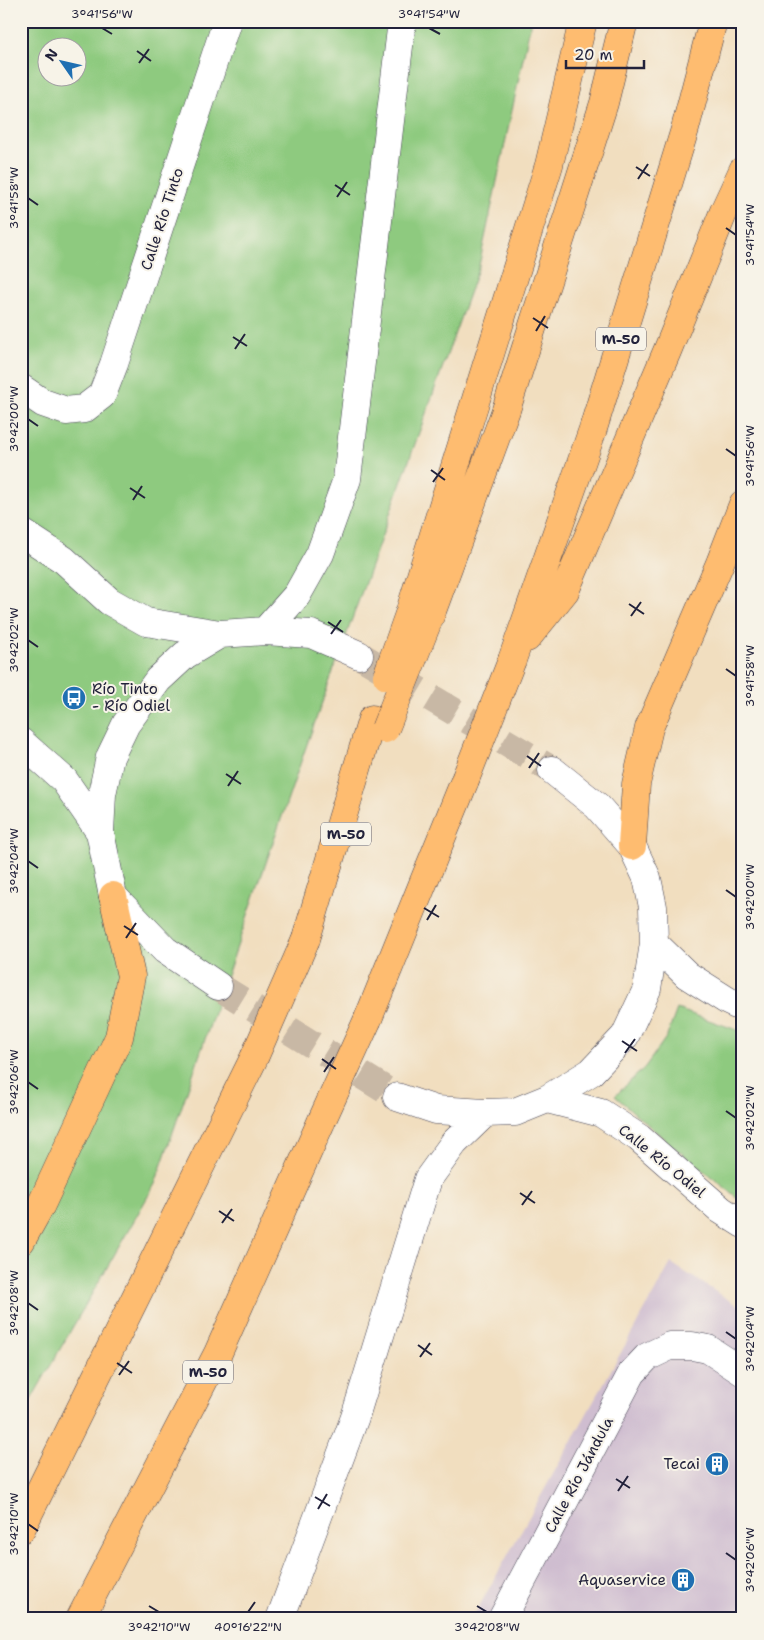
<svg xmlns="http://www.w3.org/2000/svg" width="764" height="1640" viewBox="0 0 764 1640" font-family="'Shantell Sans',sans-serif">
	<rect width="100%" height="100%" fill="#f7f3e8"/>
	<filter id="ink" filterUnits="userSpaceOnUse"><feTurbulence type="fractalNoise" baseFrequency=".02" numOctaves="2"/><feDisplacementMap in="SourceGraphic" scale="10" xChannelSelector="R" yChannelSelector="G"/><feConvolveMatrix kernelMatrix="1 2 1 2 8 2 1 2 1" color-interpolation-filters="sRGB"/></filter>
	<filter id="wash" filterUnits="userSpaceOnUse"><feTurbulence type="fractalNoise" baseFrequency=".0096" numOctaves="4" result="noise"/><feDisplacementMap in="SourceGraphic" scale="20" xChannelSelector="R" yChannelSelector="G"/><feGaussianBlur stdDeviation="1.12" result="paint"/><feColorMatrix in="noise" values="0 0 0 0 0 0 0 0 0 0 0 0 0 0 0 0 0 1.4 0 .05"/><feComposite in="paint" operator="in"/></filter>
	<g filter="url(#wash)">
		<rect width="100%" height="100%" fill="#f1debf"/>
		<!-- industrial -->
		<path fill="#cfbdd0" d="M671 1263 743 1309V1619H472Z"/>
		<!-- green -->
		<path fill="#8eca7f" stroke="#58765d" fill-rule="evenodd" d="M21 21H531L479 266 306 747 155 1184 21 1417ZM48 48H78V78H48Z
			M677 1009 743 1032V1202L670 1144 615 1096 645 1067 667 1036Z"/>
	</g>
	<g filter="url(#ink)">
		<g fill="none" stroke-linecap="round" stroke-linejoin="round">
			<!-- minor-tunnel -->
			<path stroke="#c8b8a5" stroke-width="28" stroke-dasharray="28 14" stroke-linecap="butt" d="M359 655 552 770
				M218 986 397 1097"/>
			<!-- minor casing -->
			<g stroke="#413e4f" stroke-width="29">
				<path id="minor" d="M21 388 43 403 66 411 84 409 102 395 114 364 227 21
					M21 532 64 560 109 601 146 622 220 634
					M265 631 297 595 320 554 347 479 402 21
					M21 742 64 780 100 832
					M654 943 687 975 728 1001 743 1008
					M218 986 165 950 113 896 100 832 102 794 110 757 126 724 158 680 185 655 220 634 265 631 311 634 359 655
					M397 1097 436 1110 485 1113 515 1112 547 1099 591 1072 625 1036 647 989 654 943 653 907 647 878 632 846 597 806 552 770
					M547 1099 601 1113 639 1138 721 1210 743 1224
					M280 1619 355 1417 428 1179 454 1143 485 1113
					M502 1619 632 1373 647 1357 670 1346H692L708 1349 743 1372"/>
			</g>
			<!-- highway casing -->
			<g stroke="#413e4f" stroke-width="29">
				<path id="highway" d="M410 611 549 165 583 21
					M432 611 506 410 604 103 624 21
					M527 638 565 591 668 349 724 211 743 170
					M512 660 593 429 685 129 713 21
					M632 846 636 784 649 728 720 563 743 504
					M306 939 372 719
					M368 1019 465 780
					M21 1241 41 1205 119 1037 131 976 113 896
					M21 1529 254 1058
					M80 1619 218 1353 322 1120"/>
			</g>
			<!-- minor -->
			<use href="#minor" stroke="#fff" stroke-width="28"/>
			<!-- highway -->
			<use href="#highway" stroke="#febc70" stroke-width="28"/>
			<!-- highway-bridge casing -->
			<g stroke="#413e4f" stroke-width="29" stroke-linecap="butt">
				<path id="highway-bridge" d="M387 676 410 611
					M385 729 432 611
					M465 780 512 660
					M254 1058 306 939
					M322 1120 368 1019"/>
			</g>
			<!-- highway-bridge -->
			<use href="#highway-bridge" stroke="#febc70" stroke-width="28"/>
		</g>
	</g>
	<!-- ticks -->
	<path fill="none" stroke="#22223b" stroke-width="2" d="M102 28 112 34M429 28 440 34M137 51 151 61M139 63 149 49M636 167 650 176M638 179 648 164M335 185 350 195M337 197 347 182M28 198 38 205M726 228 736 235M533 318 548 328M536 331 545 316M233 337 247 346M235 349 245 334M28 419 38 426M726 449 736 456M431 470 445 480M433 482 443 468M130 488 145 498M133 500 142 486M629 604 644 614M631 616 641 602M328 622 343 632M331 634 341 620M28 640 38 647M726 669 736 676M527 756 541 766M529 768 539 753M226 774 241 784M228 786 238 771M28 861 38 868M726 890 736 897M424 908 439 917M427 920 436 905M124 926 138 935M126 938 136 923M622 1041 637 1051M625 1053 635 1039M322 1059 336 1069M324 1072 334 1057M28 1082 38 1089M726 1111 736 1118M520 1193 535 1203M522 1205 532 1191M219 1211 234 1221M222 1223 232 1209M28 1303 38 1310M726 1332 736 1339M418 1345 432 1355M420 1357 430 1343M117 1363 132 1373M119 1375 129 1361M616 1479 630 1488M618 1491 628 1476M315 1497 330 1506M318 1509 327 1494M28 1524 38 1531M726 1553 736 1560M149 1606 159 1612M477 1606 487 1612M248 1612 255 1602"/>
	<!-- icons -->
	<defs>
		<g id="bus-disc" transform="scale(1.25)"><circle r="9.5" fill="#1f6fb2" stroke="#f7f3e8"/><path d="M-5-6H5V4H4V6H2V4H-2V6H-4V4H-5ZM-3.5-4V0h7V-4ZM-3.5 1.2v1.5H-2V1.2ZM2 1.2v1.5H3.5V1.2Z" fill="#fff"/></g>
		<g id="building-disc" transform="scale(1.25)"><circle r="9.5" fill="#1f6fb2" stroke="#f7f3e8"/><path d="M-4-6H4V6H1V3H-1V6H-4ZM-2.5-4.3h1.7v1.8h-1.7ZM.8-4.3h1.7v1.8H.8ZM-2.5-1h1.7V.8h-1.7ZM.8-1h1.7V.8H.8Z" fill="#fff"/></g>
	</defs>
	<g fill-rule="evenodd">
		<use href="#bus-disc" x="74" y="698"/>
		<use href="#building-disc" x="717" y="1464"/>
		<use href="#building-disc" x="683" y="1580"/>
	</g>
	<g text-anchor="middle" stroke-width="4" stroke-linejoin="round" paint-order="stroke">
		<!-- shield labels -->
		<g fill="#f7f3e8" stroke="#62616f" stroke-width="1">
			<rect x="596" y="327.5" width="50" height="23" rx="4"/>
			<rect x="321" y="822.5" width="50" height="23" rx="4"/>
			<rect x="183" y="1360.5" width="50" height="23" rx="4"/>
		</g>
		<g font-size="14" font-weight="bold" fill="#22223b">
			<text x="621" y="344">M-50</text>
			<text x="346" y="839">M-50</text>
			<text x="208" y="1377">M-50</text>
		</g>
		<!-- street labels -->
		<g font-size="15" fill="#22223b" stroke="#f7f3e8">
			<text transform="translate(162 219) rotate(-72)" y="5">Calle Río Tinto</text>
			<text transform="translate(662 1161) rotate(39)" y="5">Calle Río Odiel</text>
			<text transform="translate(579 1475) rotate(-62)" y="5">Calle Río Jándula</text>
		</g>
		<!-- poi labels -->
		<g font-size="15" fill="#22223b" stroke="#f7f3e8" text-anchor="end">
			<text x="92" y="694" text-anchor="start">Río Tinto<tspan x="92" dy="17">- Río Odiel</tspan></text>
			<text x="700" y="1469">Tecai</text>
			<text x="666" y="1585">Aquaservice</text>
		</g>
	</g>
	<!-- margin -->
	<rect width="764" height="1640" fill="none" stroke="#f7f3e8" stroke-width="55"/>
	<!-- north arrow -->
	<g transform="translate(62 62) rotate(304)"><circle r="24" fill="#f7f3e8" stroke="#a29fa3"/>
	<path d="M0-4L9 19L0 12L-9 19Z" fill="#1f6fb2"/>
	<text y="-8" font-size="14" font-weight="bold" text-anchor="middle" fill="#22223b">N</text>
	</g>
	<!-- scale -->
	<path d="M566 60v8h78v-8" fill="none" stroke="#22223b" stroke-width="2.5"/>
	<text x="574" y="60" font-size="15" fill="#22223b" stroke="#f7f3e8" stroke-width="4" paint-order="stroke">20 m</text>
	<rect x="28" y="28" width="708" height="1584" fill="none" stroke="#22223b" stroke-width="2"/>
	<g font-size="12" text-anchor="middle" fill="#22223b">
		<text x="102" y="18">3°41'56"W</text>
		<text x="429" y="18">3°41'54"W</text>
		<text transform="translate(14 198) rotate(-90)" y="4">3°41'58"W</text>
		<text transform="translate(750 235) rotate(-90)" y="4">3°41'54"W</text>
		<text transform="translate(14 419) rotate(-90)" y="4">3°42'00"W</text>
		<text transform="translate(750 456) rotate(-90)" y="4">3°41'56"W</text>
		<text transform="translate(14 640) rotate(-90)" y="4">3°42'02"W</text>
		<text transform="translate(750 676) rotate(-90)" y="4">3°41'58"W</text>
		<text transform="translate(14 861) rotate(-90)" y="4">3°42'04"W</text>
		<text transform="translate(750 897) rotate(-90)" y="4">3°42'00"W</text>
		<text transform="translate(14 1082) rotate(-90)" y="4">3°42'06"W</text>
		<text transform="translate(750 1118) rotate(-90)" y="4">3°42'02"W</text>
		<text transform="translate(14 1303) rotate(-90)" y="4">3°42'08"W</text>
		<text transform="translate(750 1339) rotate(-90)" y="4">3°42'04"W</text>
		<text transform="translate(14 1524) rotate(-90)" y="4">3°42'10"W</text>
		<text transform="translate(750 1560) rotate(-90)" y="4">3°42'06"W</text>
		<text x="159" y="1631">3°42'10"W</text>
		<text x="248" y="1631">40°16'22"N</text>
		<text x="487" y="1631">3°42'08"W</text>
	</g>
</svg>
